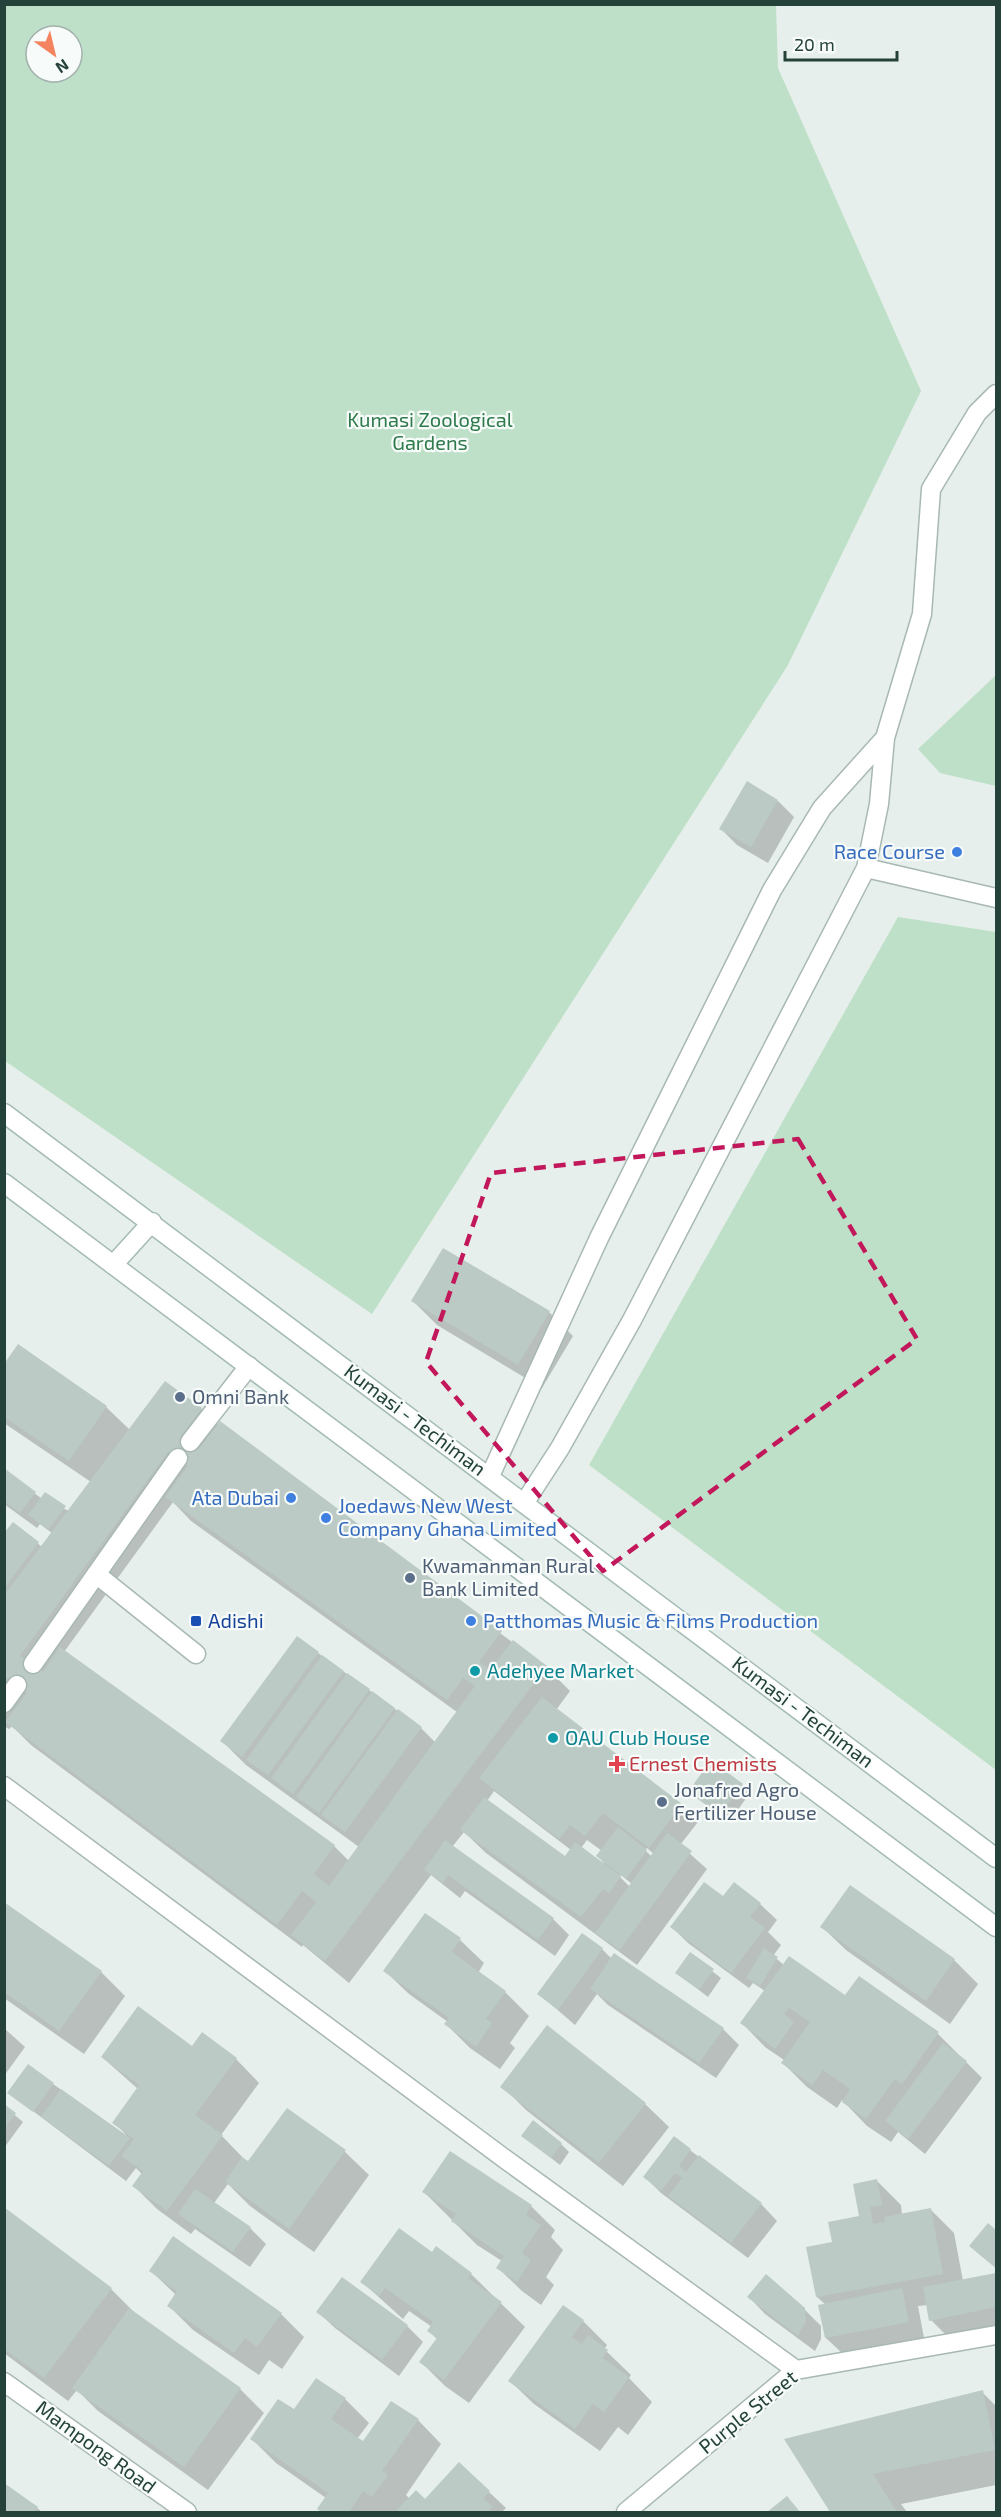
<svg xmlns="http://www.w3.org/2000/svg" width="1001" height="2517" viewBox="0 0 1001 2517" font-family="'Exo 2',sans-serif">
	<rect width="100%" height="100%" fill="#e6efeb"/>
	<!-- green -->
	<path fill="#bfe0c8" fill-rule="evenodd" d="M4 5H776L778 68 921 391 788 665 372 1314 5 1061ZM36 36H72V72H36Z
		M996 675V786L940 773 918 749Z
		M898 917 996 932V1770L589 1465Z"/>
	<!-- shadow -->
	<path fill="#0003" fill-rule="evenodd" d="M778 801 794 817 768 863 737 845 721 829Z
		M413 1301 549 1312 573 1336 542 1388 437 1325Z
		M18 1346 106 1407 130 1430 166 1383 201 1409 219 1426 546 1667 570 1691 556 1710 681 1806 698 1822 680 1845 707 1869 637 1965 486 1853 464 1832 452 1847 553 1919 569 1935 555 1956 465 1891 460 1898 431 1875 349 1983 303 1945 302 1947 31 1745 12 1726 9 1729 4 1726V1536L13 1524 42 1547 52 1533 40 1524 37 1528 4 1504V1470L42 1499 69 1511 91 1482 4 1423V1366ZM173 1502 191 1521 457 1712 435 1742 421 1728 318 1653 222 1741 246 1765 359 1847 349 1861 334 1846 64 1652ZM494 1791 571 1850 565 1858 487 1801ZM587 1840 602 1851 598 1856 608 1868 581 1848ZM647 1848 654 1854 652 1857 645 1850ZM621 1875 632 1884 630 1887 620 1877Z
		M742 1785 750 1793 729 1822 690 1792Z
		M850 1887 954 1960 978 1984 950 2024 846 1950 822 1927Z
		M723 1898 760 1904 777 1920 768 1932 781 1945 773 1956 784 1965 846 1997 859 1978 938 2034 982 2078 925 2154 898 2132 891 2142 867 2126 842 2100 837 2108 807 2087 783 2063 784 2060 765 2047 742 2023 765 1991 753 1983 749 1988 688 1943 672 1927Z
		M4 1904 101 1972 125 1996 84 2054 4 1998Z
		M425 1915 460 1940 484 1963 478 1973 505 1992 529 2016 510 2043 515 2048 500 2069 470 2048 446 2024 448 2022 409 1994 385 1971Z
		M602 1949 612 1959 723 2029 739 2045 716 2078 608 2005 597 1994 575 2025 539 1994Z
		M690 1954 721 1978 708 1997 677 1973Z
		M4 2028 25 2047 4 2076Z
		M192 2048 236 2059 259 2083 221 2135 248 2163 287 2110 345 2152 369 2175 314 2252 250 2206 228 2184 214 2203 250 2228 266 2244 250 2267 195 2229 191 2234 157 2209 134 2186 142 2174 136 2168 126 2181 9 2093 53 2084 127 2136 114 2122 138 2089 102 2057Z
		M502 2086 645 2104 669 2127 623 2186 526 2110Z
		M4 2106 23 2122 4 2148Z
		M523 2136 561 2144 569 2152 560 2165Z
		M674 2138 761 2204 777 2221 748 2258 661 2193 645 2177Z
		M451 2153 531 2206 555 2230 551 2237 563 2250 546 2277 554 2285 541 2305 522 2291 498 2268 502 2261 477 2245 424 2192Z
		M877 2181 901 2205 902 2215 930 2209 954 2233 963 2281 996 2274V2327L947 2336 931 2320 928 2305 918 2306 924 2338 843 2354 826 2338V2305L817 2297 834 2243 860 2217Z
		M4 2209 111 2289 135 2313 240 2389 264 2413 208 2490 98 2411 77 2390 68 2401 4 2353Z
		M989 2225 996 2232V2268L979 2254Z
		M432 2254 471 2274 525 2327 469 2403 445 2386 421 2362 438 2340 429 2331 432 2327 409 2311 403 2319 362 2282Z
		M151 2271 281 2314 304 2337 282 2369 269 2360 259 2375 193 2330 169 2306 176 2295Z
		M749 2297 804 2309 821 2326V2339L815 2351 765 2314Z
		M318 2312 407 2326 423 2342 399 2376 335 2328Z
		M583 2321 607 2345 604 2349 631 2375 629 2378 652 2402 628 2435 618 2427 600 2451 534 2404 510 2381Z
		M982 2392 996 2406V2485L901 2504 907 2512H832L786 2440Z
		M345 2399 369 2423 357 2439 364 2443 418 2420 441 2444 406 2495 410 2499 425 2501 489 2492 506 2508 502 2512H322L318 2509 326 2498 276 2463 252 2439 294 2411Z
		M4 2484 37 2508 42 2512H4Z"/>
	<!-- building -->
	<path fill="#bbcac4" fill-rule="evenodd" d="M747 781 778 800 751 847 719 829Z
		M443 1248 550 1311 518 1365 411 1301Z
		M18 1344 107 1406 69 1461 4 1417V1364Z
		M165 1381 202 1408 181 1436 190 1442 199 1449 220 1421 502 1631 479 1662 490 1670 513 1640 547 1666 325 1961 291 1935 316 1902 302 1891 277 1925 5 1722 27 1693 6 1678 5 1680V1594ZM168 1452 188 1466 165 1497 447 1700 463 1678 475 1686 329 1886 314 1874 335 1845 60 1647 43 1672 20 1656Z
		M4 1468 36 1492 20 1513 4 1501Z
		M45 1492 66 1506 48 1530 28 1515Z
		M13 1522 39 1542 4 1589V1533Z
		M297 1636 319 1652 242 1757 220 1741Z
		M322 1655 344 1671 268 1775 246 1760Z
		M347 1673 370 1689 293 1794 271 1778Z
		M372 1691 395 1708 319 1813 296 1797Z
		M542 1697 682 1804 649 1848 603 1813 585 1836 570 1825 559 1839 479 1778Z
		M398 1709 422 1727 345 1832 321 1815Z
		M711 1760 743 1784 720 1815 688 1792Z
		M484 1797 565 1856 575 1842 621 1876 609 1893 603 1889 581 1917 460 1830Z
		M618 1827 647 1850 626 1879 596 1856Z
		M667 1833 692 1851 620 1950 595 1933Z
		M445 1840 554 1918 538 1940 448 1875 443 1883 424 1870Z
		M704 1882 723 1896 734 1882 761 1903 750 1917 765 1928 731 1973 670 1927Z
		M850 1885 955 1959 926 2001 820 1927Z
		M4 1902 102 1971 59 2031 4 1992Z
		M425 1913 461 1938 452 1952 506 1991 486 2019 492 2023 476 2047 444 2024 449 2018 383 1971Z
		M582 1933 603 1948 558 2010 537 1994Z
		M764 1948 778 1957 760 1986 746 1978Z
		M690 1952 714 1969 699 1990 675 1973Z
		M614 1953 724 2028 699 2063 590 1989Z
		M789 1956 845 1995 859 1976 939 2032 902 2084 895 2079 866 2119 842 2102 850 2089 823 2070 812 2085 781 2063 810 2022 789 2008 784 2014 794 2022 775 2049 740 2023Z
		M138 2006 192 2046 202 2032 237 2058 195 2115 223 2135 167 2211 132 2186 143 2171 121 2156 134 2139 112 2123 139 2085 101 2057Z
		M547 2025 646 2103 599 2163 500 2087Z
		M943 2043 967 2061 908 2139 885 2121Z
		M28 2064 54 2083 33 2112 7 2093Z
		M61 2089 130 2138 109 2166 41 2117Z
		M4 2104 16 2113 4 2129Z
		M287 2108 346 2150 289 2229 225 2182 242 2157 248 2161Z
		M533 2120 562 2143 551 2158 521 2136Z
		M674 2136 691 2149 679 2166 686 2172 699 2155 762 2203 731 2243 668 2196 682 2178 675 2173 661 2191 643 2177Z
		M450 2151 532 2205 526 2215 541 2225 522 2253 531 2260 517 2282 496 2268 504 2256 451 2221 456 2214 422 2192Z
		M877 2179 882 2205 870 2207 873 2224 885 2222 884 2217 931 2208 943 2274 816 2297 806 2247 832 2242 828 2222 859 2216 853 2184Z
		M195 2189 251 2227 233 2252 178 2214Z
		M4 2207 112 2288 44 2378 4 2349Z
		M988 2223 996 2230V2268L969 2246Z
		M399 2228 432 2252 436 2246 472 2273 468 2278 502 2302 444 2380 419 2362 437 2338 427 2331 433 2322 385 2288 379 2296 360 2282Z
		M173 2236 282 2313 257 2347 245 2338 234 2353 167 2306 177 2291 149 2271Z
		M996 2273V2307L929 2321 923 2287Z
		M766 2274 805 2308 806 2322 798 2336 747 2297Z
		M342 2277 408 2325 382 2360 316 2312Z
		M902 2288 909 2322 825 2338 818 2305Z
		M563 2305 584 2320 572 2337 582 2344 588 2335 608 2350 603 2358 629 2377 604 2412 593 2404 575 2429 508 2381Z
		M129 2308 241 2388 184 2467 72 2388Z
		M316 2378 346 2398 331 2419 363 2441 391 2401 419 2419 382 2471 388 2475 372 2497 363 2491 349 2512H322L317 2509 328 2493 250 2439 278 2399 294 2409Z
		M983 2390 995 2450 873 2474 897 2512H830L784 2439Z
		M459 2462 490 2491 483 2498 493 2507 488 2512H400L397 2510 416 2490 425 2499Z
		M4 2483 38 2507 34 2512H4Z
		M787 2496 800 2512H767Z"/>
	<g fill="none" stroke-linecap="round" stroke-linejoin="round">
		<!-- lane casing -->
		<g stroke="#a8b8b2" stroke-width="21">
			<path id="lane" d="M190 1442 249 1366
				M96 1574 196 1654
				M33 1664 178 1458
				M4 1703 17 1685"/>
		</g>
		<!-- street casing -->
		<g stroke="#a8b8b2" stroke-width="21">
			<path id="street" d="M866 868 996 898
				M490 1476 599 1238 772 890 822 808 885 738
				M525 1502 560 1448 632 1320 866 868 879 804 885 738 922 614 931 489 977 413 996 394
				M4 1786 505 2159 796 2370
				M4 2382 187 2512
				M626 2512 796 2370 996 2335"/>
		</g>
		<!-- secondary casing -->
		<g stroke="#a4bbb3" stroke-width="21">
			<path id="secondary" d="M4 1113 996 1858
				M4 1183 996 1927
				M113 1265 152 1222"/>
		</g>
		<!-- lane -->
		<use href="#lane" stroke="#fff" stroke-width="18"/>
		<!-- street -->
		<use href="#street" stroke="#fff" stroke-width="18"/>
		<!-- secondary -->
		<use href="#secondary" stroke="#fff" stroke-width="18"/>
	</g>
	<!-- marked area -->
	<path fill="none" stroke="#c2185b" stroke-width="4.5" stroke-dasharray="12 8" stroke-linejoin="round" d="M798 1139 917 1339 603 1571 426 1362 491 1173Z"/>
	<!-- markers -->
	<g fill="#3f7fe0" stroke="#f7fbf9" stroke-width="2">
		<circle cx="957" cy="852" r="6"/>
		<circle cx="291" cy="1498" r="6"/>
		<circle cx="326" cy="1518" r="6"/>
		<circle cx="471" cy="1621" r="6"/>
	</g>
	<g fill="#5c6f8a" stroke="#f7fbf9" stroke-width="2">
		<circle cx="180" cy="1397" r="6"/>
		<circle cx="410" cy="1578" r="6"/>
		<circle cx="662" cy="1802" r="6"/>
	</g>
	<rect fill="#1a4fb4" stroke="#f7fbf9" stroke-width="2" x="190" y="1615" width="12" height="12" rx="3"/>
	<g fill="#0f9aa8" stroke="#f7fbf9" stroke-width="2">
		<circle cx="475" cy="1671" r="6"/>
		<circle cx="553" cy="1738" r="6"/>
	</g>
	<path fill="#e0444e" stroke="#f7fbf9" stroke-width="2" d="M614 1755h6v6h6v6h-6v6h-6v-6h-6v-6h6z"/>
	<g text-anchor="middle" stroke-width="4.5" stroke-linejoin="round" paint-order="stroke">
		<!-- park labels -->
		<g font-size="20" fill="#2d7a4b" stroke="#f7fbf9">
			<text x="430" y="427">Kumasi Zoological<tspan x="430" dy="23">Gardens</tspan></text>
		</g>
		<!-- shop labels -->
		<g font-size="20" fill="#366cbe" stroke="#f7fbf9" text-anchor="end">
			<text x="945" y="859">Race Course</text>
			<text x="279" y="1505">Ata Dubai</text>
			<text x="338" y="1513" text-anchor="start">Joedaws New West<tspan x="338" dy="23">Company Ghana Limited</tspan></text>
			<text x="483" y="1628" text-anchor="start">Patthomas Music &amp; Films Production</text>
		</g>
		<!-- service labels -->
		<g font-size="20" fill="#4e5e75" stroke="#f7fbf9" text-anchor="start">
			<text x="192" y="1404">Omni Bank</text>
			<text x="422" y="1573">Kwamanman Rural<tspan x="422" dy="23">Bank Limited</tspan></text>
			<text x="674" y="1797">Jonafred Agro<tspan x="674" dy="23">Fertilizer House</tspan></text>
		</g>
		<!-- street labels -->
		<g font-size="20" fill="#24423a" stroke="#f7fbf9">
			<text transform="translate(415 1420) rotate(37)" y="7">Kumasi - Techiman</text>
			<text transform="translate(803 1712) rotate(37)" y="7">Kumasi - Techiman</text>
			<text transform="translate(748 2412) rotate(-39)" y="7">Purple Street</text>
			<text transform="translate(96 2447) rotate(36)" y="7">Mampong Road</text>
		</g>
		<!-- transit labels -->
		<g font-size="20" fill="#164399" stroke="#f7fbf9" text-anchor="start">
			<text x="208" y="1628">Adishi</text>
		</g>
		<!-- culture labels -->
		<g font-size="20" fill="#0d838f" stroke="#f7fbf9" text-anchor="start">
			<text x="487" y="1678">Adehyee Market</text>
			<text x="565" y="1745">OAU Club House</text>
		</g>
		<!-- health labels -->
		<g font-size="20" fill="#be3a42" stroke="#f7fbf9" text-anchor="start">
			<text x="629" y="1771">Ernest Chemists</text>
		</g>
	</g>
	<!-- border -->
	<rect width="1001" height="2517" fill="none" stroke="#24423a" stroke-width="12"/>
	<!-- north arrow -->
	<g transform="translate(54 54) rotate(146)"><circle r="28" fill="#f7fbf9" stroke="#a3b1ad" stroke-width="1.5"/>
	<path d="M0-4.5L10 22L0 15L-10 22Z" fill="#f4845f"/>
	<text y="-9" font-size="16" font-weight="bold" text-anchor="middle" fill="#24423a">N</text>
	</g>
	<!-- scale -->
	<path d="M785 51v9h112v-9" fill="none" stroke="#24423a" stroke-width="3"/>
	<text x="794" y="51" font-size="18" fill="#24423a" stroke="#f7fbf9" stroke-width="4.5" paint-order="stroke">20 m</text>
</svg>
